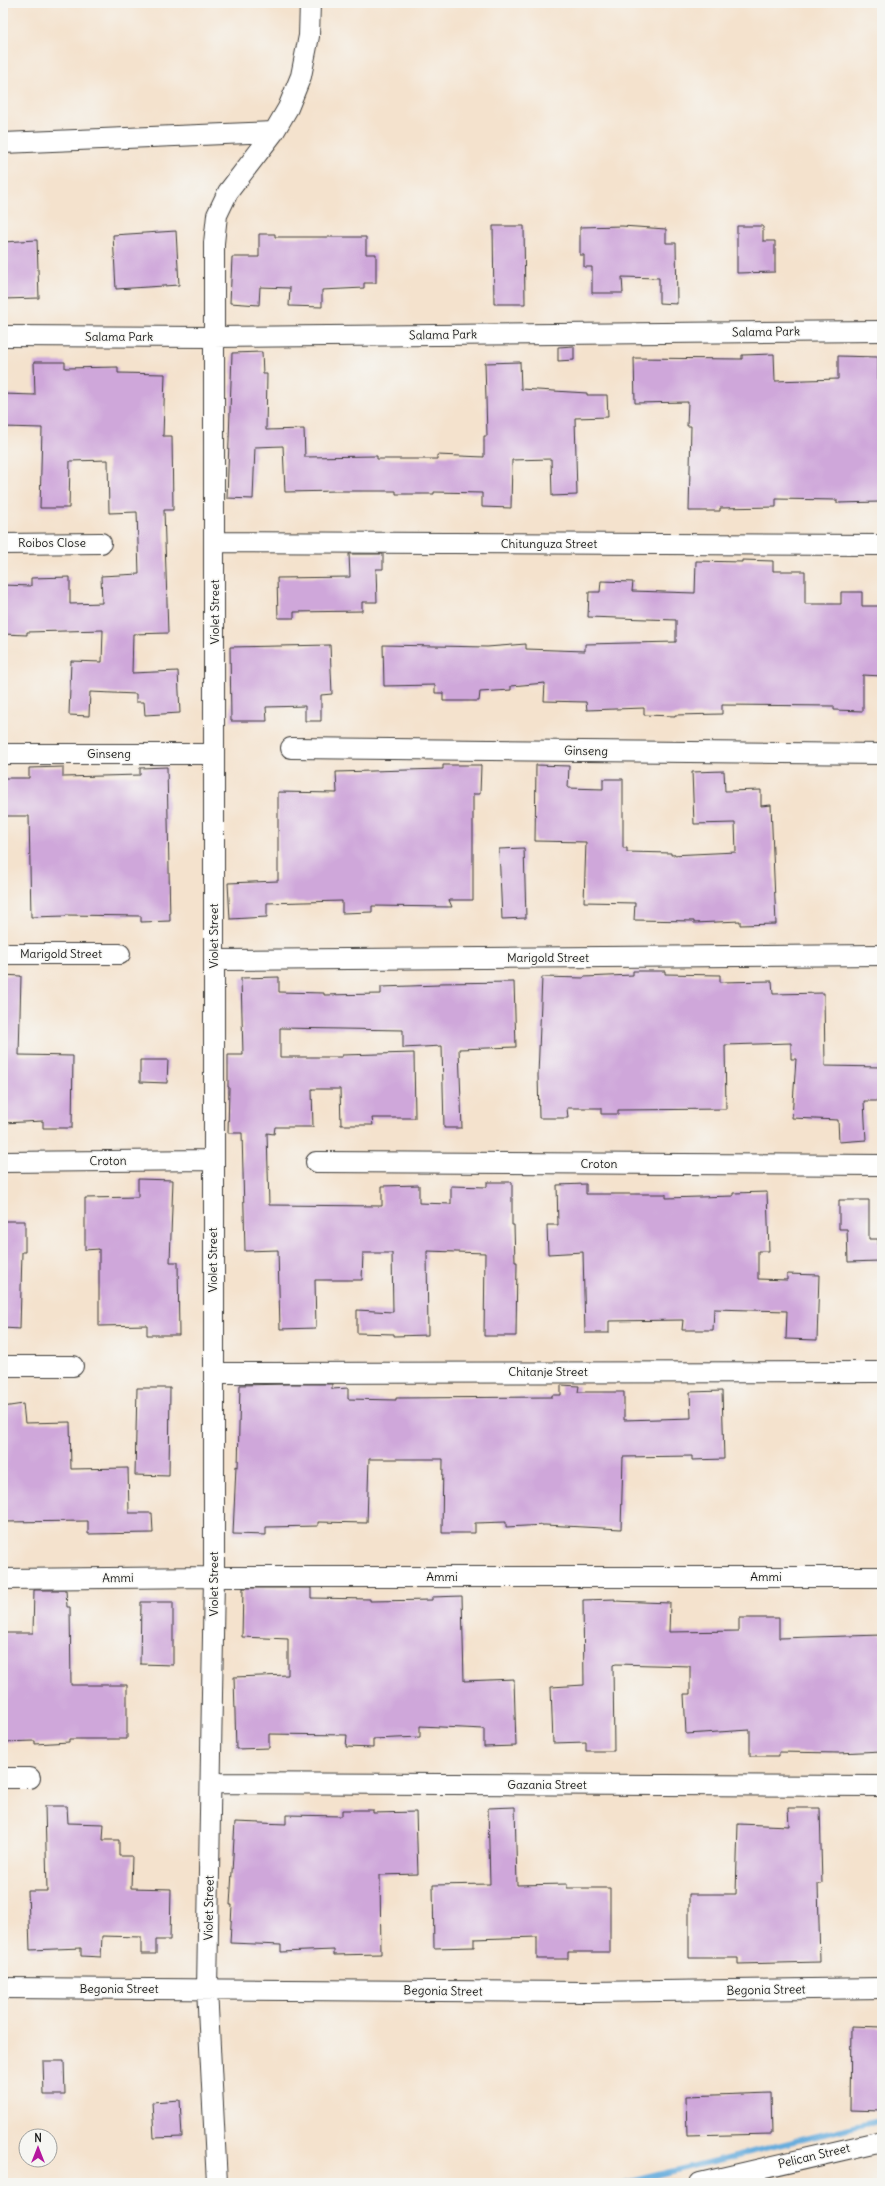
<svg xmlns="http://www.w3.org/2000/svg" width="885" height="2186" viewBox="0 0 885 2186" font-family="Delius,sans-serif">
	<rect width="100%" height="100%" fill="#f6f6f2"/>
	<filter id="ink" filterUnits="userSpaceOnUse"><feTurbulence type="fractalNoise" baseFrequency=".025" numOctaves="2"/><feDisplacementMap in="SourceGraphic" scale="8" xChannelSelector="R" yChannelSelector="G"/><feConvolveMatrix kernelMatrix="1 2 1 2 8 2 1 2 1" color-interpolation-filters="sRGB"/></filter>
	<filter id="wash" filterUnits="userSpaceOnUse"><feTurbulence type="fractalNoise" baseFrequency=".012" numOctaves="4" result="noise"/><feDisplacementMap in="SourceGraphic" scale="16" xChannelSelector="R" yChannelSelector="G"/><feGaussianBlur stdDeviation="0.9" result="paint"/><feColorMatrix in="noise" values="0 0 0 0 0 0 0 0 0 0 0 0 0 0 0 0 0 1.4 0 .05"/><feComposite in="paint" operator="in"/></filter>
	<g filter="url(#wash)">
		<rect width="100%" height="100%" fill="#f4e2cd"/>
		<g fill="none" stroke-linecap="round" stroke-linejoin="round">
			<!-- stream -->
			<path stroke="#67addd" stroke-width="5.5" d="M624 2183 882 2120"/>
		</g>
		<g id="blocks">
			<!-- building -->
			<path fill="#cfa7da" d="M493 226H524L525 304H494Z
				M622 226 666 229V243H676L677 304 659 303V278L622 277 623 293H592V267H584V255H580V227Z
				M737 226H763V241H775V272L737 273Z
				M176 231 179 285 116 289 113 235Z
				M259 234H275V237H366V254H376V283H364V288L322 290V307L289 306 290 288 260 287 259 305 230 303 232 257H259Z
				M37 240 39 298 3 299V242Z
				M574 346V360L558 361V347Z
				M262 352 263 374H267L266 430 304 429 305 457 377 456V459H437V455L484 457V436H487L485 363 520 362 521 389 587 393V395H607L608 417 575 418 577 495 552 496 551 459 512 460 511 508 482 507V493L434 492V494H396V491H338L285 492 283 446 255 447 253 499 227 498 232 353Z
				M774 354 775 381 838 379V356L878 357V379H882L880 502 837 503V500L776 499V507L720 508V511H689L691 426H687L688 402 635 403 634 358 742 359V355Z
				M34 362H65V368L118 367V373L165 374 163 436H172L173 510H164L168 633 133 634 132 673 178 671 180 713 145 715 144 702H136V694L90 692 89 716 69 715 71 661 102 662 103 630 27 632V635L3 634V585L31 586V578L70 577V604L102 603 101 576 139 574 137 512 109 513 108 460 70 461 69 508H40L42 428 3 427V394L35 395Z
				M349 554H383V569H376L377 602H362V611L294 612V618H278L277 578 350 577Z
				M742 560 773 561V571H805V604H841V592H862V606H882V676L863 675V711L834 710V706L722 705V714L675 715V716L644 715V708L587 710 586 702 544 701 545 683 511 686V690L480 692 479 701H443V693H435V685L384 686 383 645 487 647 526 644V649L585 651V644L676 642V620L588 617 589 592H600L601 581 633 582 632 591 695 593 696 561 742 562Z
				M330 645 332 694 321 695V721H305V706L266 707 267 721H231L230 647Z
				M443 765H481L480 794H473V900H449L452 907 372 906V912L342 913V901L267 903V917L230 919 228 883 278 881V792L337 793 336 772 443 769Z
				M536 765 569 766 568 788 603 789V779H623V848H627V852L671 853V855L736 852 735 823 694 824 692 772 724 771 725 791 761 790V806L771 805 776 924 740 925V921L694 923V921L634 920 635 903 584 902 586 842 535 841Z
				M63 767V777L140 775V768L167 767 170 921 141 922V916L66 915V916L31 917 29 816H3V778H29V768Z
				M524 848 526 918 502 919 499 849Z
				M633 971H665V974L720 975V982L772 981 773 994 824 993 825 1066 882 1067V1101H864L866 1140 839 1142 838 1120 792 1118 796 1059H791V1043L725 1045 726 1109 618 1110V1114H601V1108H567L568 1118H539L538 1075 542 977 584 978V977L633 975Z
				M3 975 21 976 19 1055 73 1056 72 1128H43V1121L3 1123Z
				M279 977V992L324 993V995L381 994V987L439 985V983L514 982 516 1047 459 1049 462 1128H444L442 1046 403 1048V1030L280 1028V1057H342V1055L414 1053 415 1118H372L373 1125H341L340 1089H312L313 1127H275L274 1134 267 1133 269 1205 382 1206V1186L419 1185V1203L451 1204V1186L487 1187V1182H512V1225H514L515 1262H517L516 1336H484L485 1253 427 1251 428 1335 394 1336V1334L357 1333V1310L393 1312 392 1253H363L362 1280H315L316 1328 280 1329 278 1250 245 1251 242 1133H228L229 1087H228V1055H243L241 978Z
				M140 1060H168L167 1083 140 1082Z
				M138 1179 173 1180 170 1262H178L179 1335H147V1325L99 1326V1249L85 1250V1198L138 1197Z
				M586 1184V1194H666V1198L733 1196V1193L767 1192 769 1251H758V1279L787 1280V1274L819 1275 817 1340 786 1339 787 1311 714 1309 713 1330H682L683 1320 609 1321V1333H585L583 1252 548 1254 547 1225H558L557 1185Z
				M839 1200H869V1239H878L879 1261 848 1262 847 1229H839Z
				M3 1221H25V1252H22L20 1329 3 1328Z
				M290 1384H332V1389L348 1388V1399L396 1400V1398L552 1397V1395H561V1385L579 1386 578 1392H624V1420L691 1418 690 1392 722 1391 724 1459 692 1460V1456L623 1457 621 1529 545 1525 506 1527V1522L475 1523V1533H442L443 1459H369L367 1523 318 1522V1526L266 1527V1535L233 1534 236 1466 238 1467 240 1385Z
				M137 1388H170L169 1476 135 1475Z
				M23 1404 25 1423 70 1422 71 1469 128 1468 129 1513H152L153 1533 88 1534V1521L3 1522V1407Z
				M243 1588H311V1598L370 1599V1601L432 1600V1597L462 1596 464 1681 514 1679 516 1746 484 1747V1729L420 1726V1737L373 1739V1748L346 1747 347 1735 269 1734V1748L236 1749 234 1677 288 1675V1639L242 1637Z
				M34 1590H66L67 1607H70L71 1685H127V1739H69V1742L35 1744V1741L3 1742V1633H33Z
				M615 1599V1601L670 1603 669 1632 739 1631V1618H779V1638L882 1635V1751L839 1753 779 1752V1756H750V1730L686 1734 684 1694H690V1666L616 1664 613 1665 614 1751H586V1742L553 1743 551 1687 584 1685 583 1600Z
				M141 1602H173V1665L140 1664Z
				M45 1806H67L68 1823 104 1824 103 1840H119V1856H132L131 1888 171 1889 170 1940H156V1954H141V1937L102 1936 101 1957 81 1956V1948L30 1950 28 1891H47Z
				M515 1807 517 1885 567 1884V1888H610V1952H568V1959H537V1937L474 1939V1947L434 1948 433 1885 490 1884 488 1808Z
				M788 1808H820L822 1884H818L820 1962 738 1964V1958H689V1894H736L738 1824 789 1826Z
				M342 1810H373V1813L416 1812 418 1874 380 1875 381 1954 334 1955V1950L281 1952V1945L230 1943 232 1905H230L235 1822 286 1824V1815L342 1816Z
				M851 2026 882 2027V2111L850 2110Z
				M43 2061H64L65 2095H44Z
				M771 2093 772 2134 687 2136 686 2096Z
				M180 2100 182 2137 154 2138 152 2102Z"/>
		</g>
	</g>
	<g filter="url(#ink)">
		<use href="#blocks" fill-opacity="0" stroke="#3c3a37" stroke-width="1"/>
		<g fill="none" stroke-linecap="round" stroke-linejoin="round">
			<!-- minor casing -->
			<g stroke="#3c3a37" stroke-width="22">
				<path id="minor" d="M3 143 274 132
					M3 336 213 337 882 331
					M215 542 882 545
					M3 544 101 543
					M291 748 882 754
					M3 754H214
					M3 954H120
					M214 960 882 955
					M3 1162 213 1160
					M316 1162 882 1165
					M3 1366H73
					M214 1373 882 1372
					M3 1579 214 1577H882
					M3 1778H30
					M212 1783 882 1786
					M3 1988 589 1992 882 1988
					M217 2183 207 1989 214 1577V243L217 215 228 192 274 132 288 108 301 76 309 36 310 3
					M700 2183 882 2141"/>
			</g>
			<!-- minor -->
			<use href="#minor" stroke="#fff" stroke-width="20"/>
		</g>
	</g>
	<g text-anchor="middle" stroke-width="3" stroke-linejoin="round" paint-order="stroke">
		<!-- street labels -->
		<g font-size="12" fill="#1c1c1c" stroke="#f6f6f2">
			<text transform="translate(766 332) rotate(-1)" y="4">Salama Park</text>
			<text transform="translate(443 335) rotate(-1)" y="4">Salama Park</text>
			<text x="119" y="341">Salama Park</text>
			<text x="52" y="547">Roibos Close</text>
			<text x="549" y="548">Chitunguza Street</text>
			<text transform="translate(215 612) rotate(-90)" y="4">Violet Street</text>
			<text transform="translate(586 751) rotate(1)" y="4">Ginseng</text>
			<text x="109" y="758">Ginseng</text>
			<text transform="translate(214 936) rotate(-90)" y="4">Violet Street</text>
			<text x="61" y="958">Marigold Street</text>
			<text x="548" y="962">Marigold Street</text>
			<text transform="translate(108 1161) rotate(-1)" y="4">Croton</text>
			<text x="599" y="1168">Croton</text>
			<text transform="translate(213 1260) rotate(-90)" y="4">Violet Street</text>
			<text x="548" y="1376">Chitanje Street</text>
			<text x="442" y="1581">Ammi</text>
			<text x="766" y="1581">Ammi</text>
			<text transform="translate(118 1578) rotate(-1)" y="4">Ammi</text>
			<text transform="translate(214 1584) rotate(-90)" y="4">Violet Street</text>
			<text x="547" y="1789">Gazania Street</text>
			<text transform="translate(209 1908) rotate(-89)" y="4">Violet Street</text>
			<text x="119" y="1993">Begonia Street</text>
			<text transform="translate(766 1990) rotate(-1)" y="4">Begonia Street</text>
			<text transform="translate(443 1991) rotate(1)" y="4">Begonia Street</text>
			<text transform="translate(814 2156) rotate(-13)" y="4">Pelican Street</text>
		</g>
	</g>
	<!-- margin -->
	<rect width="885" height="2186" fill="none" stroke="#f6f6f2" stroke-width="16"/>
	<!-- north arrow -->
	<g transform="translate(38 2148)"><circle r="19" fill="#f6f6f2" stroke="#9f9f9c"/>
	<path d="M0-3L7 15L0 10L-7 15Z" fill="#b5179e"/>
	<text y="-6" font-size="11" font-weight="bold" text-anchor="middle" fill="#1c1c1c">N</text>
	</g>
</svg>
